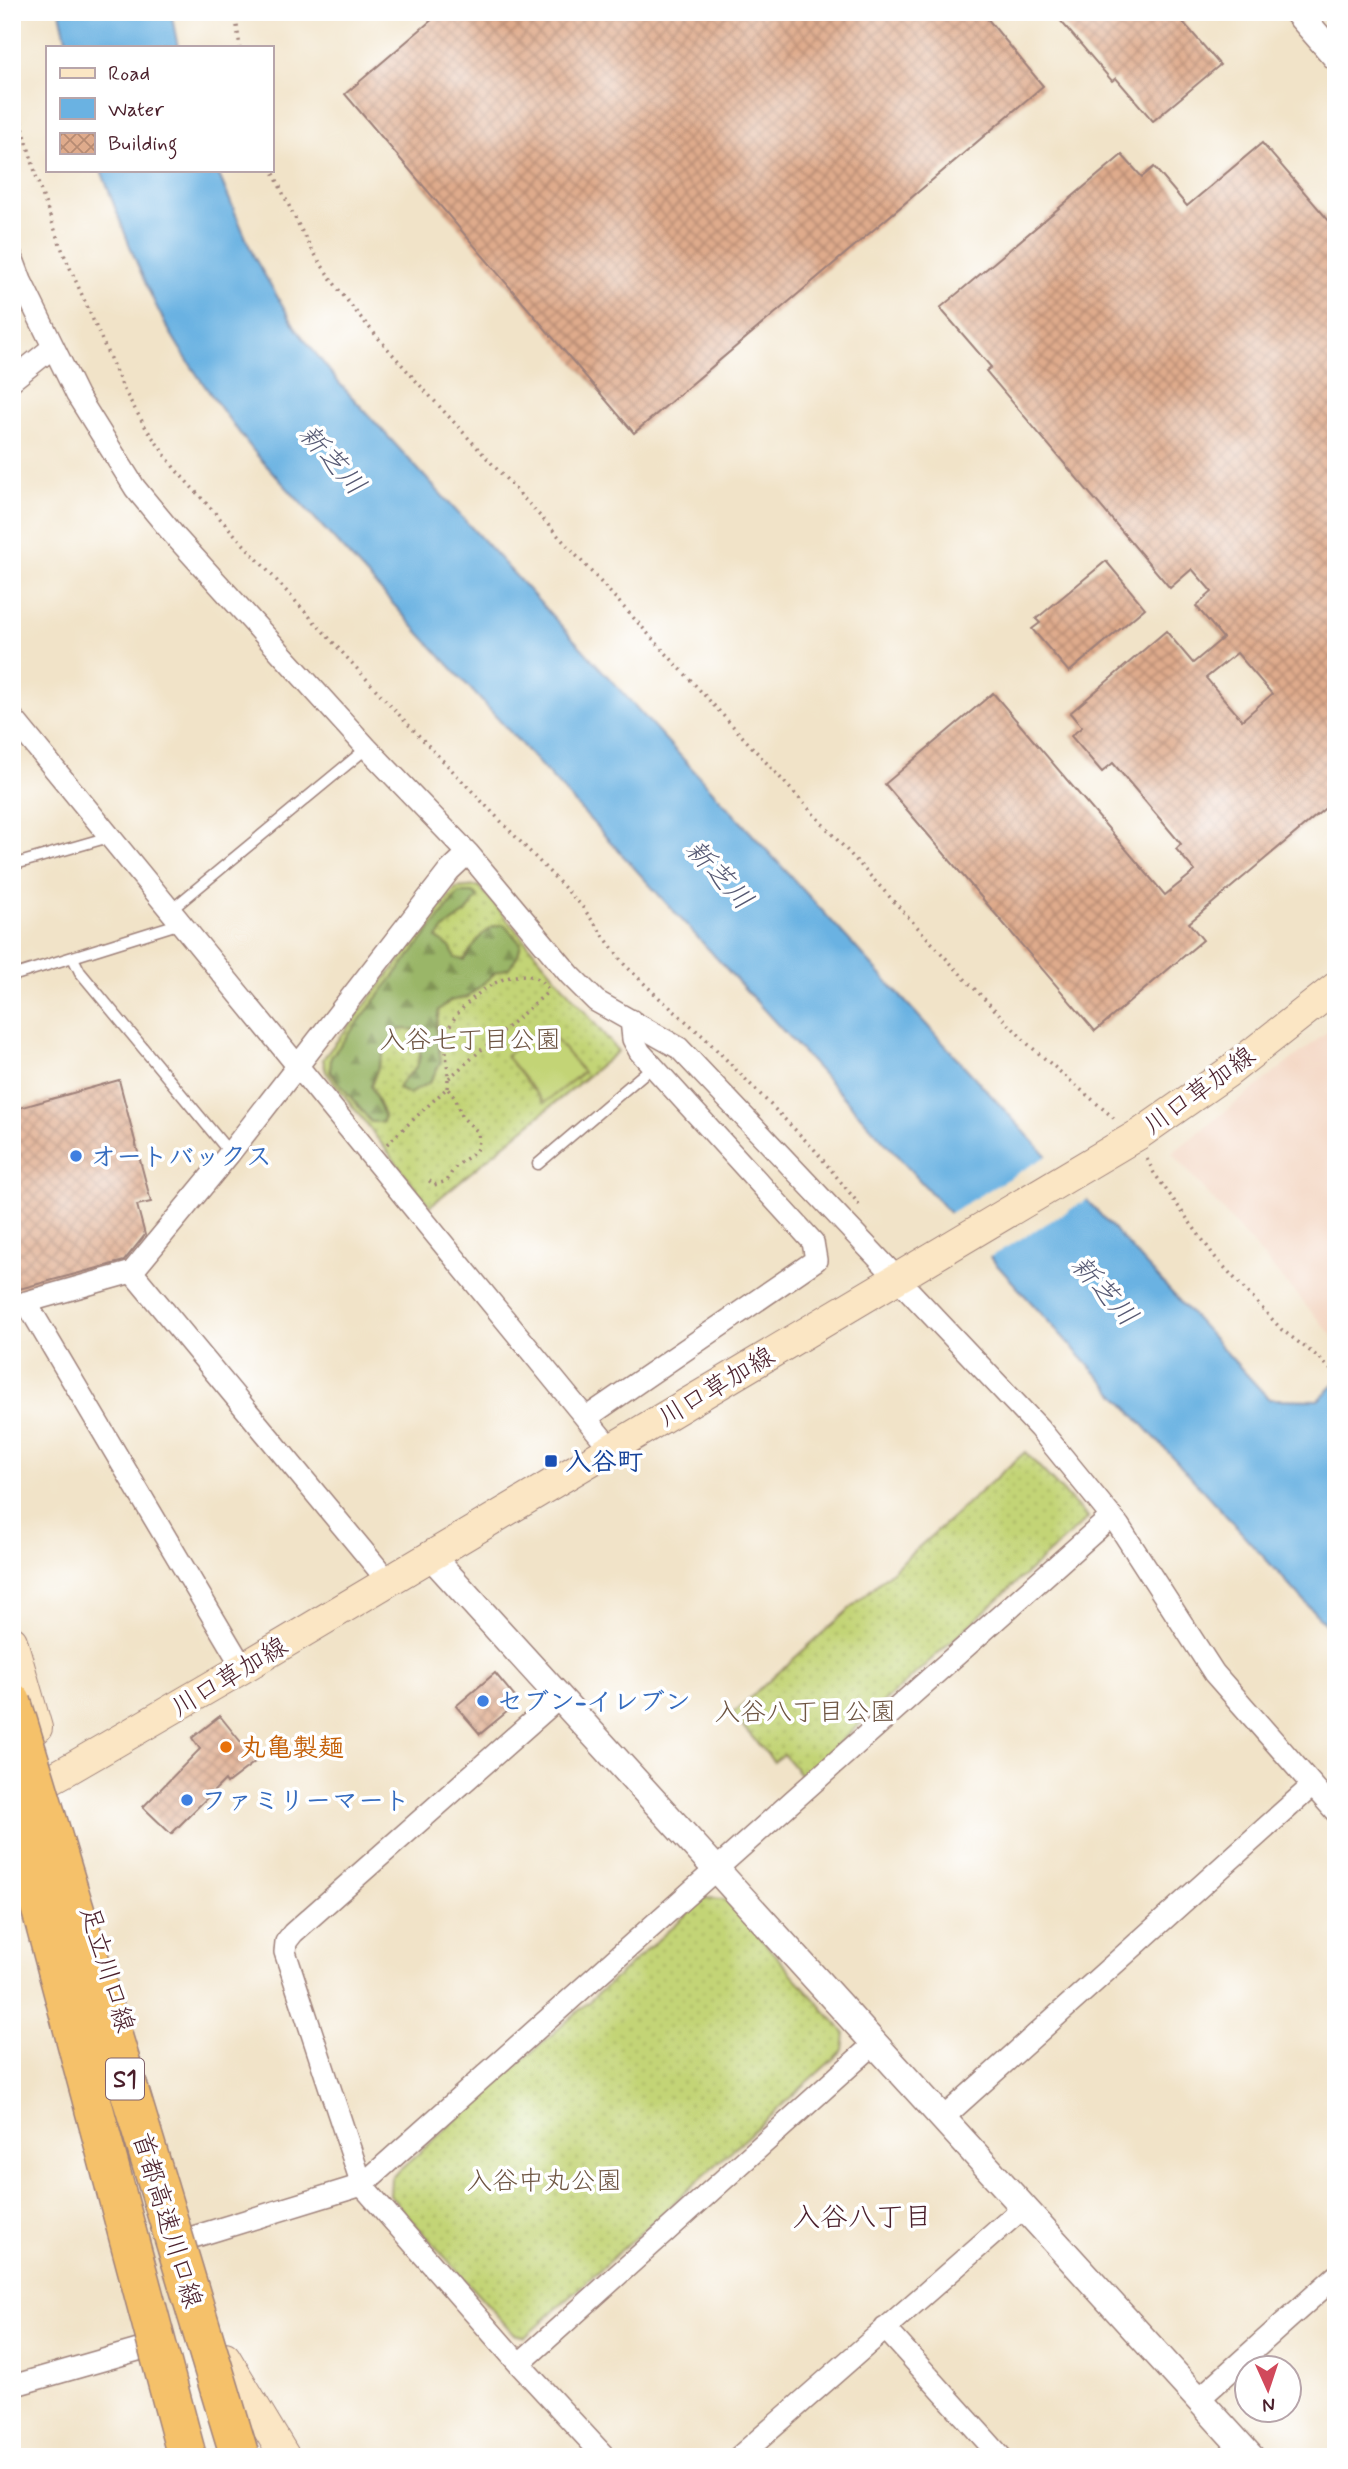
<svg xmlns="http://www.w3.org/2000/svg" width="1348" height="2469" viewBox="0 0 1348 2469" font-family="Mynerve,'Klee One',sans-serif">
	<defs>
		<pattern id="grass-dots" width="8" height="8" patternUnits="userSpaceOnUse" patternTransform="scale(1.75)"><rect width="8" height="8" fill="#c3d476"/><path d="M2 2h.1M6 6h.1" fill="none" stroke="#a9b666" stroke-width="1.8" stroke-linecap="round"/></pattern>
		<pattern id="forest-firs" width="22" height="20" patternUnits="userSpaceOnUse" patternTransform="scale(1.75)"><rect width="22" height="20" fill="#9ab667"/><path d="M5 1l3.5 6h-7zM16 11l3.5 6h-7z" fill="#809355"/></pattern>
		<pattern id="building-cross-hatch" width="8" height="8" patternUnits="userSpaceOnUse" patternTransform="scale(1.75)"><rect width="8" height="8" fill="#dfab8c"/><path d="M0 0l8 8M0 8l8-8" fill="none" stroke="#b78b73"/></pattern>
	</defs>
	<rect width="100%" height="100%" fill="#fff"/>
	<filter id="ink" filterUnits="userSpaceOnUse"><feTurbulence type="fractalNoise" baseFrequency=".0143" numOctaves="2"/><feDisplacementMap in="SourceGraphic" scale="14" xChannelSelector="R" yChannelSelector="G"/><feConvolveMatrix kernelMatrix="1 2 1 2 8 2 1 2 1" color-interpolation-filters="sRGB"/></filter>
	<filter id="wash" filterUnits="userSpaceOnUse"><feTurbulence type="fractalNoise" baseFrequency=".00686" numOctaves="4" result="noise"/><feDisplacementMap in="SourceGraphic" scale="28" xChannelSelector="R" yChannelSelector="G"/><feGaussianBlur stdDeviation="1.57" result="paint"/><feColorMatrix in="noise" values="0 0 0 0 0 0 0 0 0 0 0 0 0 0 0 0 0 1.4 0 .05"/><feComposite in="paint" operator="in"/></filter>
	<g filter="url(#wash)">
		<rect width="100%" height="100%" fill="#f1e3c8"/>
		<!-- built -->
		<path fill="#f3d4bf" d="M1336 1025V1340L1172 1153Z"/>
		<!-- grass -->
		<path fill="url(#grass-dots)" stroke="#867a50" stroke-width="2" d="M479 886 618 1051 430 1206 326 1072 323 1059 456 888Z
			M1025 1452 1088 1518 802 1776 783 1754 774 1762 732 1714Z
			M705 1898 725 1899 845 2033 843 2050 525 2337 514 2334 390 2196 391 2178Z"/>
		<!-- forest -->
		<path fill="url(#forest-firs)" stroke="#726a49" stroke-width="2" d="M459 893H473L478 897 466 913 445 928 437 938 451 948 455 958 464 960C476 943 482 927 504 924L521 944 518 955 509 968 496 972 468 997 450 1001 439 1010 436 1027 441 1062 430 1082 409 1094 398 1089C402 1079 406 1077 413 1071 423 1062 420 1042 420 1030L400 1029 386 1046 371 1086 384 1116 383 1122H371L330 1072 331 1057Z"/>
		<!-- garden -->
		<path fill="#c3d476" stroke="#867a50" stroke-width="2" d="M545 1026 583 1072 544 1103 506 1056Z"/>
		<!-- water -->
		<path fill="#6ab2e2" stroke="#5a6886" stroke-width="2" d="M60 12H171L178 47H68Z
			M101 170H217L254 257 297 330 340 384 1269 1399 1318 1400 1336 1383V1636L256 454C225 415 195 375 170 332 142 283 121 223 101 170Z"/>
		<!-- pier -->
		<path fill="#f1e3c8" d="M1050 1154 1090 1198 988 1258 948 1214Z"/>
		<g id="blocks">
			<!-- building -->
			<path fill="url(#building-cross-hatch)" fill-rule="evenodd" d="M441 12H982L1043 86 634 433 345 94Z
				M1053 12H1194L1183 22 1220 65 1153 121 1116 78 1112 81Z
				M1262 143 1336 229V799L1189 923 1203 940 1095 1031 885 784 993 693 1165 895 1195 871 1176 849 1181 844 1113 763 1102 772 1071 736 1082 727 1070 713 1166 631 1193 663 1223 638 1196 606 1212 592 1192 569 1170 588 986 371 991 367 940 308 1122 155 1142 177 1154 167 1187 206ZM1237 653 1272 694 1242 720 1206 678Z
				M1106 561 1145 608 1069 672 1032 629 1040 623 1036 619Z
				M119 1080 151 1202 137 1205 145 1235 124 1261 12 1291V1110Z
				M495 1673 519 1702 480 1734 456 1706Z
				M220 1716 256 1761 227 1783 225 1780 171 1834 143 1807 200 1749 192 1738Z"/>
		</g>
	</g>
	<g filter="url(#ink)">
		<use href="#blocks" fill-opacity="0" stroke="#9e817a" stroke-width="2"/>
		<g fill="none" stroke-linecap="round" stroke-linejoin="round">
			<!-- service casing -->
			<g stroke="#9e817a" stroke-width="13">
				<path id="service" d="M12 865 109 837
					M171 910 367 748
					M73 958 80 972 230 1153
					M12 976 181 923
					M538 1164 653 1066"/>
			</g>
			<!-- minor casing -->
			<g stroke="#9e817a" stroke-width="24">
				<path id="minor" d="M12 257 21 281 77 395 135 488 173 534 367 748 468 853 570 975 596 1001 679 1048 1039 1428 1119 1526 1214 1673 1336 1812
					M12 380 52 348
					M12 717 611 1449
					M132 1272 388 1581
					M26 1302 243 1668
					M12 1306 132 1272 230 1153 449 871 468 853
					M586 1418 816 1260 813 1242 640 1052 633 1039 631 1020
					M560 1697 293 1933 286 1942 285 1952 362 2185 519 2364 605 2457
					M943 2118 1312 1786
					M190 2238 362 2185 1111 1517
					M885 2328 1001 2457
					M519 2364 875 2043
					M12 2386 145 2348
					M1199 2399 1336 2276
					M739 2457 1024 2207"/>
			</g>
			<!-- tertiary casing -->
			<g stroke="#9e817a" stroke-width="29">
				<path id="tertiary" d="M1297 12 1336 57
					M431 1556 1251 2457"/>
			</g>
			<!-- secondary casing -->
			<g stroke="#9e817a" stroke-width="32">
				<path id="secondary" d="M12 1641 37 1728
					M23 1801 51 1779 71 1768 243 1668 1141 1133 1227 1073 1336 987
					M225 2357 285 2457"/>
			</g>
			<!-- path -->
			<path stroke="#9e817a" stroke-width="3.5" stroke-dasharray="2 5" stroke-linecap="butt" d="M235 12 240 47
				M12 88 39 186 63 252 124 390 146 428 175 469 402 718 581 905 624 964 657 996 704 1037 814 1149 862 1208
				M271 167C286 200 301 233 321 264 348 306 384 344 417 382L965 979 1029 1045 1116 1120
				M449 1078 549 991
				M447 1088C451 1069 441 1047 449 1028 461 999 525 950 549 991
				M387 1144 447 1088 456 1099 461 1116 478 1132C482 1155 469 1154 457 1166 452 1170 450 1176 447 1181L434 1185 426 1178
				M1147 1159 1154 1173 1215 1257 1282 1330 1322 1360 1336 1376"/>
			<!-- service -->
			<use href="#service" stroke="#fff" stroke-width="10"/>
			<!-- minor -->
			<use href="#minor" stroke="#fff" stroke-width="21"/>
			<!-- tertiary -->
			<use href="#tertiary" stroke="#fff" stroke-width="26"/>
			<!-- secondary -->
			<use href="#secondary" stroke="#fbe6c4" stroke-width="30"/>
			<!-- motorway-bridge casing -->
			<g stroke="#9e817a" stroke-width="41" stroke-linecap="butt">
				<path id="motorway-bridge" d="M12 1702 240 2457
					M12 1801 187 2457"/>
			</g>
			<!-- motorway-bridge -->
			<use href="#motorway-bridge" stroke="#f5c16b" stroke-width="38"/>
		</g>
	</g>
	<!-- markers -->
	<g fill="#3f7fe0" stroke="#fff" stroke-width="2.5">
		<circle cx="76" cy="1156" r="7"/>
		<circle cx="483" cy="1701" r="7"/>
		<circle cx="187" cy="1800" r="7"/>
	</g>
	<rect fill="#1a4fb4" stroke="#fff" stroke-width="2.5" x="544" y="1454" width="14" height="14" rx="3.5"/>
	<circle fill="#e8710a" stroke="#fff" stroke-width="2.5" cx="226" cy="1747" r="7"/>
	<g text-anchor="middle" stroke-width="7" stroke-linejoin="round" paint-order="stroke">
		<!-- shield labels -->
		<rect fill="#fff" stroke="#80626b" stroke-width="2" x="106" y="2058.5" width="38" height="41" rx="5"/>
		<g font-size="24" font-weight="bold" fill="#4a1f2b">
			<text x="125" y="2087">S1</text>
		</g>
		<!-- park labels -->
		<g font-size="26" fill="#6e5542" stroke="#fff">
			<text x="470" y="1048">入谷七丁目公園</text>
			<text x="805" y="1720">入谷八丁目公園</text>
			<text x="544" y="2189">入谷中丸公園</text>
		</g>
		<!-- street labels -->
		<g font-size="26" fill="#4a1f2b" stroke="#fff">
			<text transform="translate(1199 1090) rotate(-36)" y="9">川口草加線</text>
			<text transform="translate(716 1386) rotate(-31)" y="9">川口草加線</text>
			<text transform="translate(229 1676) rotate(-31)" y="9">川口草加線</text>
			<text transform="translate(108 1969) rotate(73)" y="9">足立川口線</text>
			<text transform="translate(168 2220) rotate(73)" y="9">首都高速川口線</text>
		</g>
		<!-- shop labels -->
		<g font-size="26" font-weight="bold" fill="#366cbe" stroke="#fff" text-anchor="start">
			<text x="90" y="1165">オートバックス</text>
			<text x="497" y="1710">セブン-イレブン</text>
			<text x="201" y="1809">ファミリーマート</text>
		</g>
		<!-- transit labels -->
		<g font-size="26" font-weight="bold" fill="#164399" stroke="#fff" text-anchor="start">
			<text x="565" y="1470">入谷町</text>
		</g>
		<!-- food labels -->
		<g font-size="26" font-weight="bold" fill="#c56008" stroke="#fff" text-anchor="start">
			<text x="240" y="1756">丸亀製麺</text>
		</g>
		<!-- water labels -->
		<g font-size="28" font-style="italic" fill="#575a74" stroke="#fff">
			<text transform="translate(333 459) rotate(48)" y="10">新芝川</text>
			<text transform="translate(720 874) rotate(47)" y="10">新芝川</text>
			<text transform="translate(1105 1290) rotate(48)" y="10">新芝川</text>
		</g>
		<!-- neighbourhood labels -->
		<g font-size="28" fill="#4a1f2b" stroke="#fff">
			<text x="862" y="2226">入谷八丁目</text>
		</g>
	</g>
	<!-- margin -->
	<rect width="1348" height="2469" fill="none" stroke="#fff" stroke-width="42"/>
	<!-- legend -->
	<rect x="46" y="46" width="228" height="126" fill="#ffffff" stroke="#b7a5aa" stroke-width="2"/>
	<rect x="60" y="68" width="35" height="10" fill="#fbe6c4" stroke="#b7a5aa" stroke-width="2"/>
	<text x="108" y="80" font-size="21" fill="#4a1f2b">Road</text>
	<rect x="60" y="98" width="35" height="21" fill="#6ab2e2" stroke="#b7a5aa" stroke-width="2"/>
	<text x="108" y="116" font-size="21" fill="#4a1f2b">Water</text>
	<rect x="60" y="133" width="35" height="21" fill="url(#building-cross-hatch)" stroke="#b7a5aa" stroke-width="2"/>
	<text x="108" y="150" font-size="21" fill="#4a1f2b">Building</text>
	<!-- north arrow -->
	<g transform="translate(1268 2389) rotate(177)"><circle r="33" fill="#ffffff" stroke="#b7a5aa" stroke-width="2"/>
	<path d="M0-5L12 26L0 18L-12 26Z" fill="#d1495b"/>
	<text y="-10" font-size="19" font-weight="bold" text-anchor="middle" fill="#4a1f2b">N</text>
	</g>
</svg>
